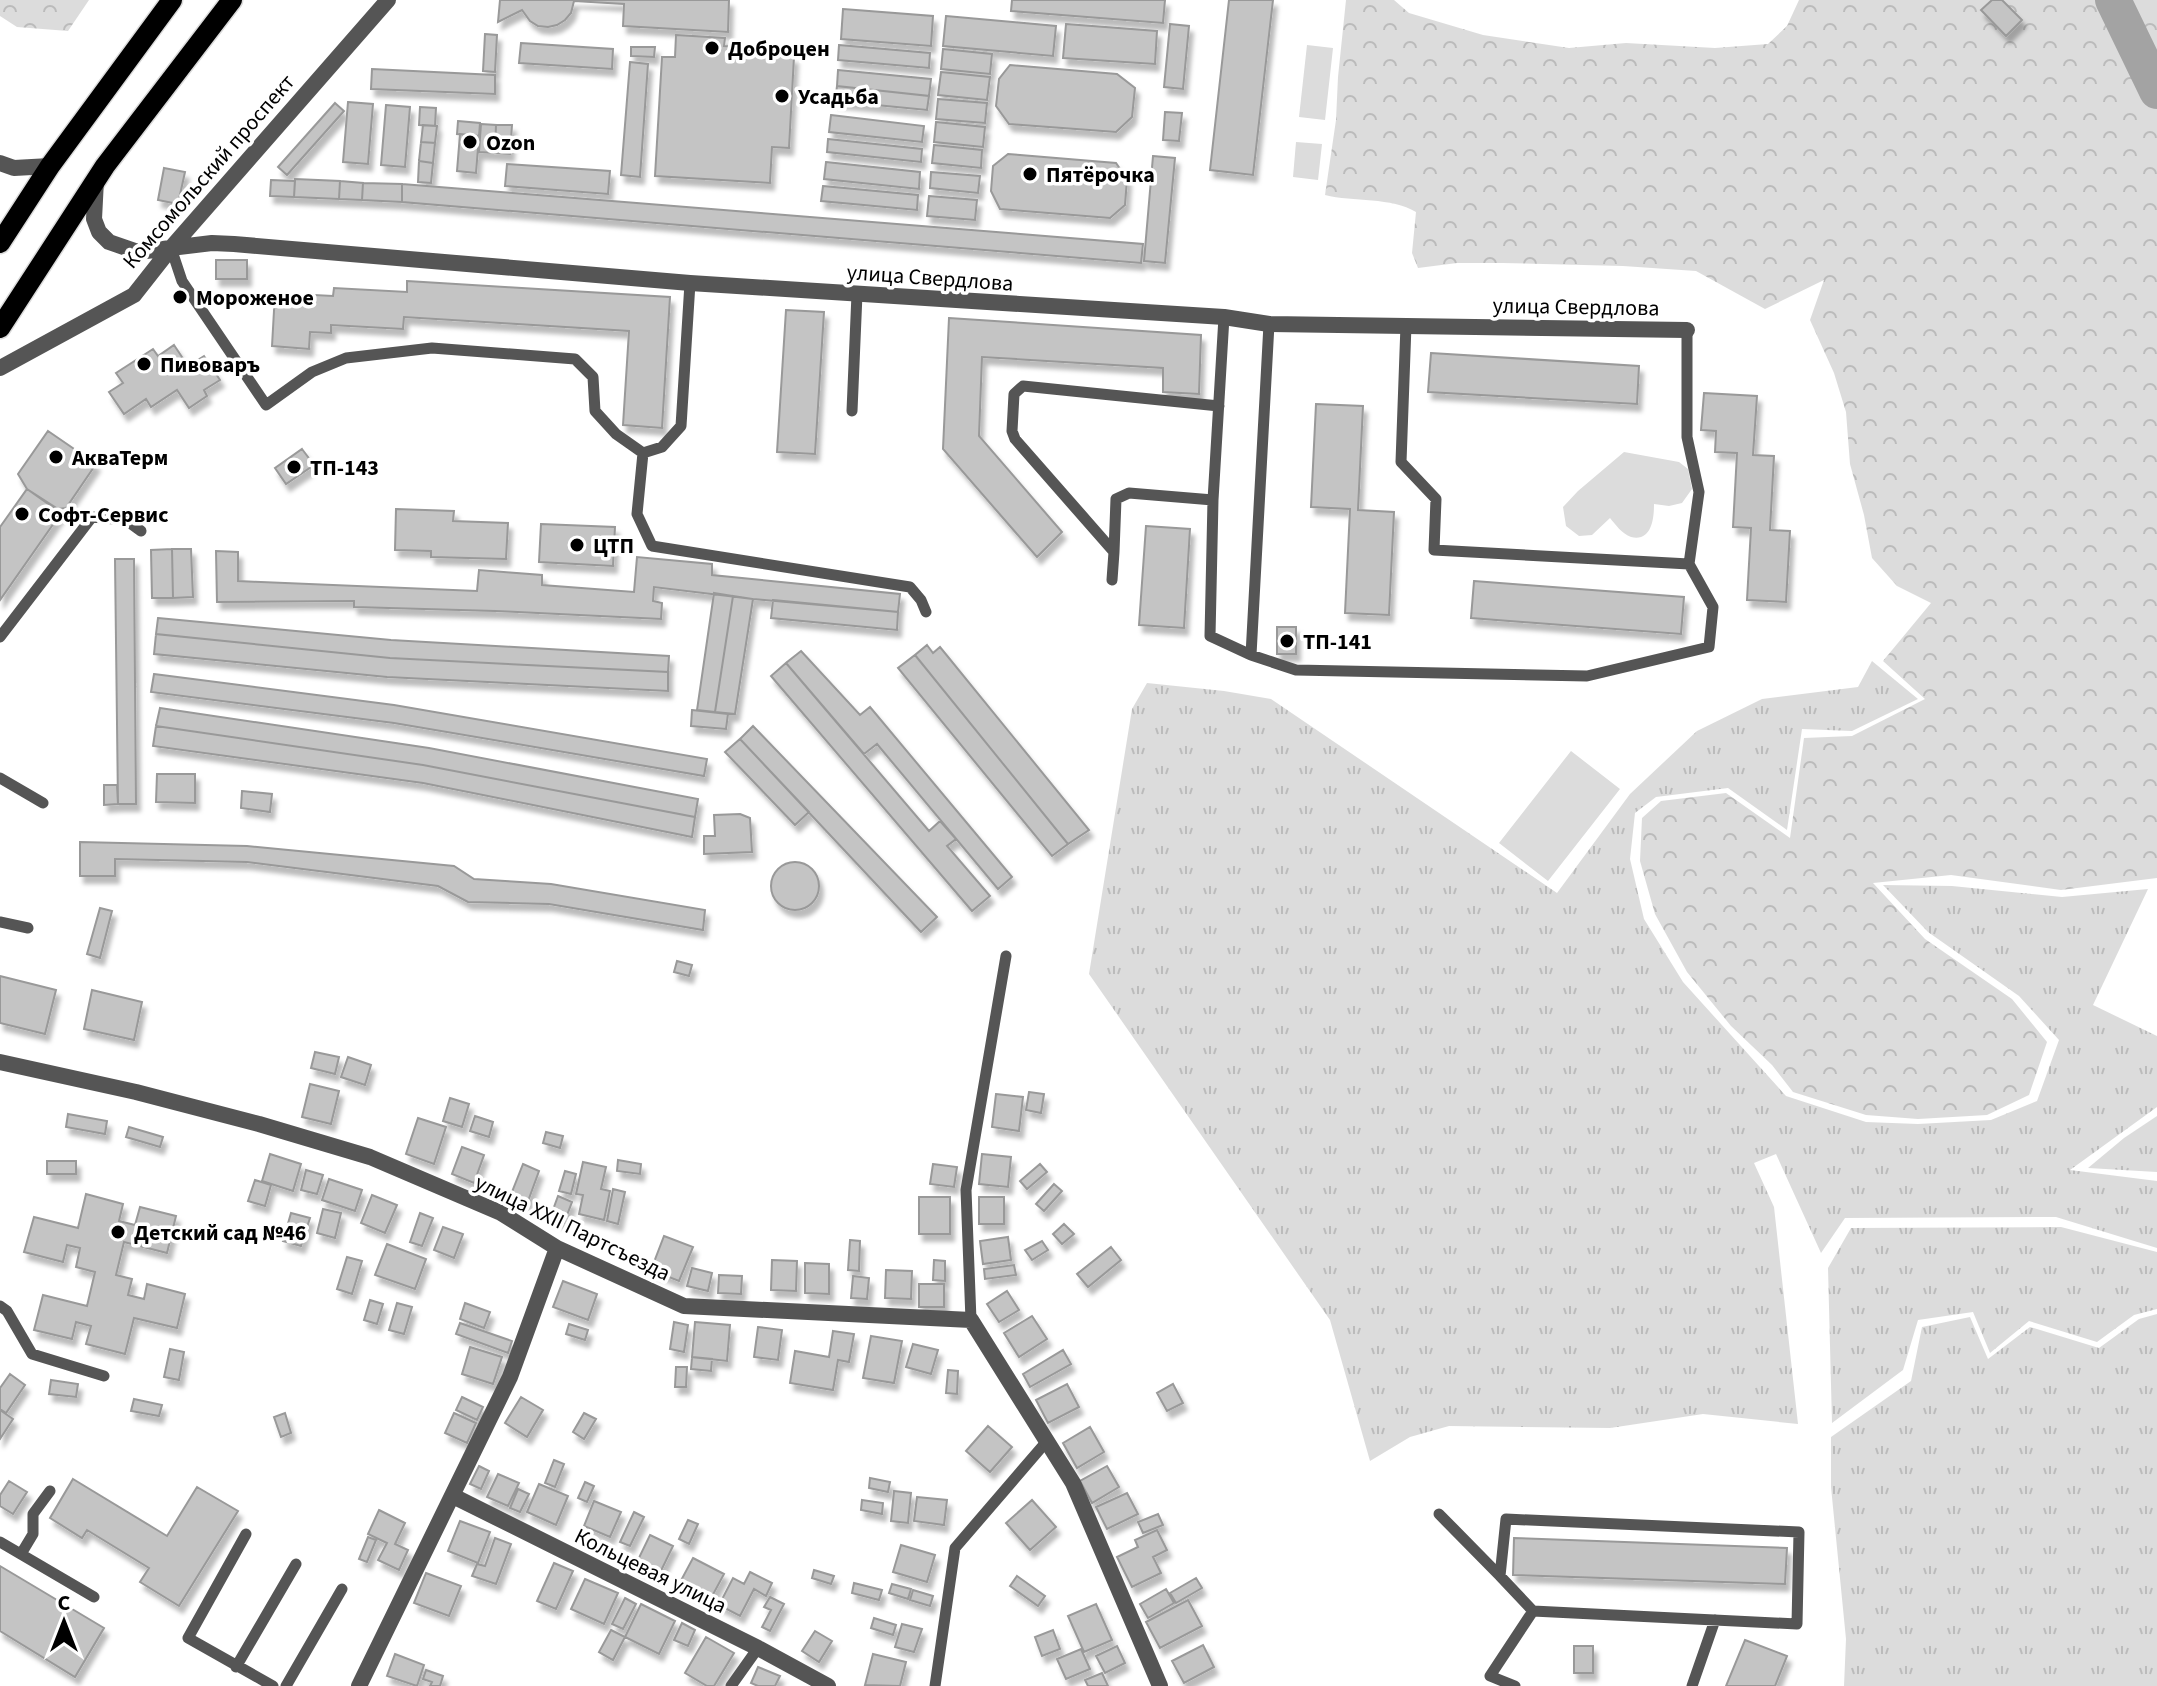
<svg xmlns="http://www.w3.org/2000/svg" width="2157" height="1686" viewBox="0 0 2157 1686" font-family="'Source Sans 3',sans-serif">
	<defs>
		<pattern id="grass-tufts" width="24" height="20" patternUnits="userSpaceOnUse" patternTransform="scale(2)"><rect width="24" height="20" fill="#dcdcdc"/><path d="M3 7l-1-3M5 7V3M7 7l1-3M15 17l-1-3M17 17v-4M19 17l1-3" fill="none" stroke="#bbb"/></pattern>
		<pattern id="forest-crowns" width="20" height="18" patternUnits="userSpaceOnUse" patternTransform="scale(2)"><rect width="20" height="18" fill="#dcdcdc"/><path d="M2 6a3 3 0 1 1 6 0M12 15a3 3 0 1 1 6 0" fill="none" stroke="#bbb"/></pattern>
		<filter id="shadow"><feDropShadow dx="4" dy="7" stdDeviation="2" flood-color="#0004"/></filter>
	</defs>
	<rect width="100%" height="100%" fill="#fff"/>
	<!-- grass -->
	<path fill="url(#grass-tufts)" d="M1872 661 1918 699 1852 731 1802 729 1787 830 1728 788 1656 797 1635 813 1630 859 1644 919 1683 982 1786 1096 1866 1122 1918 1124 1991 1120 2037 1101 2059 1040 2019 996 1928 932 1883 885 1952 886 2062 897 2148 889 2093 1005 2157 1036V1107L2070 1170 2157 1181V1248L2056 1217 1845 1218 1821 1253 1776 1154 1754 1163 1774 1207 1798 1424 1703 1414 1610 1428 1449 1426 1410 1437 1370 1461 1330 1320 1089 974 1132 709 1147 683 1224 691 1271 699 1557 893 1630 794 1697 731 1762 699 1858 687Z
		M2157 1116V1172L2088 1168 2124 1138Z
		M2061 1227 2157 1252V1309L2134 1315 2097 1342 2029 1321 1990 1353 1973 1312 1918 1320 1903 1370 1832 1423 1828 1268 1851 1228Z
		M2157 1314V1686H1844L1846 1639 1831 1487V1437L1911 1381 1922 1327 1970 1317 1988 1359 2030 1327 2099 1348 2139 1319Z"/>
	<!-- forest -->
	<path fill="url(#forest-crowns)" d="M0 0H89L68 31 17 27 0 16Z
		M1346 0H1394L1409 13 1483 35 1569 48 1626 43 1715 48 1768 44 1787 26 1799 0H2157V878L2061 890 1951 875 1873 883 1925 939 2012 999 2047 1042 2029 1095 1987 1115 1918 1119 1866 1115 1793 1092 1772 1065 1731 1026 1687 972 1655 914 1640 861 1642 818 1661 801 1726 793 1790 838 1804 738 1852 736 1925 699 1883 661 1931 603 1897 586 1872 558 1864 515 1850 464 1846 412 1834 373 1810 320 1824 280 1765 309 1696 271 1623 266 1503 263H1457L1418 268 1412 253 1416 212C1392 197 1353 202 1325 195L1336 120 1338 77Z"/>
	<!-- park -->
	<path fill="#dcdcdc" d="M1307 45 1333 48 1325 120 1299 117Z
		M1296 142 1322 144 1318 180 1293 177Z
		M1624 452 1679 462 1688 469 1692 489 1682 503 1669 506 1654 504C1654 518 1652 542 1631 537 1622 534 1615 524 1610 518L1592 535 1579 536 1566 526 1563 507 1578 491Z
		M1571 751 1620 789 1548 881 1499 843Z"/>
	<g fill="none" stroke-linecap="round" stroke-linejoin="round">
		<!-- river -->
		<path stroke="#a3a3a3" stroke-width="36" d="M2113 0 2157 91"/>
	</g>
	<!-- building -->
	<path fill="#c4c4c4" stroke="#999" stroke-width="2" filter="url(#shadow)" d="M500 0H729L728 32 623 26 624 4 574 1 571 13 565 20 557 25 548 27 538 26 530 21 522 10 498 22Z
		M1012 0H1165L1163 23 1011 11Z
		M1229 0H1273L1253 175 1210 170Z
		M1992 0H2002L2022 20 2006 36 1981 10Z
		M843 9 933 16 931 46 841 39Z
		M946 16 1056 26 1053 56 943 46Z
		M1066 24 1157 31 1155 64 1063 58Z
		M1170 24 1189 26 1183 89 1164 87Z
		M485 34 497 35 495 72 483 71Z
		M676 35 725 38 724 46 776 49 775 56 794 57 789 148 772 147 770 183 655 176 662 57H675Z
		M521 43 613 49 612 69 519 63Z
		M839 45 930 53 929 68 838 60Z
		M631 47H655L654 57 631 56Z
		M943 49 992 54 990 74 941 69Z
		M630 62 648 64 640 177 621 175Z
		M1010 65 1117 74 1135 88 1132 117 1116 132 1009 124 996 106 999 79Z
		M372 69 495 75V94L371 89Z
		M838 70 931 79 929 96 837 86Z
		M941 72 990 77 987 100 938 95Z
		M837 86 929 96 927 110 835 101Z
		M938 99 987 103 985 123 936 119Z
		M348 102 373 104 368 164 343 162Z
		M335 103 344 111 287 175 278 167Z
		M386 105 410 107 405 167 381 165Z
		M420 107 436 108 435 126 419 125Z
		M1165 112 1182 113 1179 141 1163 140Z
		M831 115 924 126 922 142 829 132Z
		M458 121 480 123 479 136 457 134Z
		M936 122 985 127 983 147 934 142Z
		M481 124 496 125 495 153 479 152Z
		M423 125 437 126 435 143 421 142Z
		M496 125H512L510 154 495 153Z
		M460 134 479 136 476 173 457 171Z
		M828 139 922 149 921 162 827 152Z
		M421 142 435 143 433 163 419 161Z
		M934 145 982 150 981 168 932 163Z
		M1008 154 1116 163 1127 179 1125 205 1110 218 1000 209 991 191 993 166Z
		M1153 156 1175 158 1165 263 1144 261Z
		M419 161 433 163 431 183 418 182Z
		M826 162 920 172 919 189 824 179Z
		M507 164 610 171 608 194 505 186Z
		M164 168 185 172 178 204 158 200Z
		M931 172 980 176 978 193 930 188Z
		M295 179 340 181 339 199 294 197Z
		M271 180 295 181 294 197 270 196Z
		M340 181 363 183 362 200 339 199Z
		M363 183 402 184V202L362 200Z
		M402 184 1143 244 1141 263 402 202Z
		M823 186 918 195 917 210 821 201Z
		M929 196 977 200 975 220 927 216Z
		M216 260H247V279H216Z
		M407 281 670 297 662 428 623 425 629 331 404 317 403 329 331 325V333L310 332 309 349 272 346 275 293 333 296 334 288 407 292Z
		M786 310 824 312 815 454 777 452Z
		M949 318 1201 335 1199 394 1163 392V368L982 357 979 436 1062 532 1037 557 943 449Z
		M174 345 188 366 204 356 220 380 204 390 207 396 189 408 177 390 151 407 146 399 124 414 109 392 123 383 116 373 153 349 158 356Z
		M1431 353 1639 366 1637 404 1428 392Z
		M1704 393 1757 396 1753 455 1774 456 1770 530 1790 531 1786 602 1747 600 1751 528 1733 527 1737 453 1715 452 1716 431 1701 430Z
		M1316 404 1363 406 1358 510 1394 512 1389 615 1345 613 1350 509 1311 507Z
		M48 431 96 464 66 508 58 509 27 489 18 474Z
		M302 449 314 465 286 484 275 468Z
		M27 489 61 513 0 600V527Z
		M396 509 454 511 453 521 508 523 506 559 431 557V551L395 550Z
		M541 524 615 527 613 566 539 562Z
		M1146 526 1190 529 1184 628 1139 625Z
		M172 549 173 598H152L151 550Z
		M172 549H191L193 597 173 598Z
		M216 551 238 552V581L477 591 479 570 542 575V585L634 592 637 557 712 564V575L900 594 898 612 753 599 654 587 653 601 662 603 661 619 495 611 354 607V601L217 602Z
		M115 559H134L136 804H118Z
		M1474 581 1684 597 1681 634 1471 618Z
		M714 593 733 596 715 712 697 710Z
		M733 596 753 599 735 714 715 712Z
		M773 600 898 612 897 630 771 618Z
		M158 618 391 640 669 656 668 672 390 658 156 634Z
		M1277 627H1296V654H1277Z
		M156 634 390 658 668 672V691L387 677 154 654Z
		M927 645 933 653 940 647 1089 830 1068 844 915 655Z
		M801 651 860 715 870 707 1012 877 998 889 877 744 864 754 786 663Z
		M915 655 1068 844 1052 856 898 668Z
		M786 663 929 831 940 821 956 839 947 846 990 896 972 911 771 676Z
		M154 674 394 705 707 759 704 776 394 723 151 692Z
		M160 708 429 748 698 799 695 817 423 765 156 726Z
		M692 710 728 714 726 729 691 726Z
		M156 726 423 765 695 817 692 837 423 783 153 746Z
		M753 726 937 917 921 932 740 739Z
		M740 739 809 812 795 825 725 752Z
		M157 774H195V803L156 802Z
		M104 785H117L118 804 104 805Z
		M242 791 272 794 270 812 241 808Z
		M740 814 750 818 752 852 704 854V836H715L714 815Z
		M80 842 247 846 454 866 474 879 551 884 705 910 703 930 549 904 468 902 438 886 247 862 115 859V876H80Z
		M771 886a24 24 0 1 1 48 0a24 24 0 1 1-48 0Z
		M100 908 112 911 100 958 87 954Z
		M677 961 692 965 689 976 674 972Z
		M0 976 56 990 45 1034 0 1023Z
		M92 990 142 1002 134 1040 84 1029Z
		M315 1052 339 1057 335 1074 311 1068Z
		M348 1057 371 1065 365 1085 341 1077Z
		M310 1084 339 1091 331 1124 302 1117Z
		M1029 1092 1044 1094 1041 1113 1026 1110Z
		M996 1094 1023 1097 1019 1131 992 1127Z
		M450 1098 469 1104 462 1127 443 1121Z
		M68 1114 107 1121 105 1134 66 1127Z
		M475 1116 493 1122 489 1137 470 1131Z
		M418 1118 446 1127 434 1164 406 1154Z
		M129 1127 163 1137 160 1147 126 1137Z
		M546 1132 563 1136 560 1148 543 1143Z
		M462 1147 484 1155 474 1183 452 1174Z
		M270 1154 301 1164 293 1191 262 1181Z
		M982 1154 1011 1157 1008 1187 979 1184Z
		M618 1160 641 1164 640 1174 617 1171Z
		M47 1161H76V1174H47Z
		M583 1162 606 1167 601 1189 610 1191 604 1220 579 1214 583 1195 576 1194Z
		M523 1164 539 1171 527 1204 510 1197Z
		M933 1164 957 1167 954 1187 930 1184Z
		M1040 1164 1047 1172 1027 1189 1020 1181Z
		M306 1170 323 1175 317 1194 301 1190Z
		M565 1171 576 1174 571 1194 559 1191Z
		M329 1179 362 1190 355 1211 322 1200Z
		M255 1180 271 1185 265 1206 248 1201Z
		M1054 1184 1062 1191 1044 1211 1036 1204Z
		M613 1189 625 1192 618 1224 607 1221Z
		M86 1194 123 1204 119 1221 135 1225 140 1207 176 1216 167 1253 124 1242 116 1275 132 1279 128 1295 144 1299 147 1284 185 1294 177 1328 134 1318 125 1354 86 1344 91 1326 76 1322 72 1339 34 1330 43 1295 87 1306 95 1272 76 1267 80 1248 67 1245 63 1262 24 1252 34 1217 78 1228Z
		M372 1195 397 1205 385 1233 361 1223Z
		M558 1196 572 1202 564 1223 550 1218Z
		M919 1197H950V1234H919Z
		M979 1197H1004V1224H979Z
		M323 1209 341 1213 335 1238 317 1233Z
		M291 1213 310 1218 301 1246 283 1241Z
		M420 1213 433 1218 422 1246 410 1242Z
		M1064 1224 1074 1234 1062 1244 1053 1234Z
		M443 1227 463 1234 454 1258 434 1250Z
		M664 1236 693 1247 679 1281 651 1270Z
		M1008 1237 1011 1260 983 1264 980 1241Z
		M850 1240 860 1241 859 1271 848 1270Z
		M1042 1241 1048 1250 1032 1260 1025 1250Z
		M387 1244 426 1259 415 1289 375 1275Z
		M1111 1247 1121 1260 1088 1287 1077 1274Z
		M347 1257 362 1261 352 1294 337 1289Z
		M772 1260 797 1261 796 1291 771 1290Z
		M934 1260 945 1261V1281L933 1280Z
		M805 1263 829 1264V1294L805 1293Z
		M1014 1265 1016 1275 985 1279 984 1269Z
		M692 1268 712 1273 708 1291 687 1286Z
		M886 1270 912 1271 911 1299 885 1298Z
		M719 1275 742 1276 741 1294 718 1293Z
		M853 1276 869 1278 867 1299 851 1298Z
		M563 1281 597 1294 588 1320 553 1307Z
		M919 1284H944V1307H919Z
		M1007 1291 1019 1310 999 1322 987 1304Z
		M370 1300 383 1304 377 1324 364 1320Z
		M397 1303 412 1307 404 1334 389 1330Z
		M465 1303 490 1312 484 1328 460 1319Z
		M1032 1316 1047 1339 1019 1357 1004 1333Z
		M674 1322 688 1325 684 1352 670 1349Z
		M695 1322 730 1325 727 1361 692 1357Z
		M460 1323 512 1341 508 1353 456 1334Z
		M569 1324 588 1330 585 1340 566 1334Z
		M758 1327 782 1330 778 1360 754 1357Z
		M833 1331 854 1334 849 1362 838 1360 833 1390 790 1383 795 1351 829 1357Z
		M871 1336 902 1341 894 1383 863 1378Z
		M913 1344 938 1350 931 1374 906 1367Z
		M470 1347 502 1357 493 1384 462 1374Z
		M170 1349 184 1352 179 1380 164 1377Z
		M1063 1350 1071 1364 1030 1387 1023 1374Z
		M692 1357 712 1359 711 1371 691 1369Z
		M676 1367H687L686 1387H675Z
		M948 1370 958 1371 957 1394 946 1393Z
		M10 1374 25 1385 6 1413 0 1409V1388Z
		M51 1380 78 1384 76 1397 49 1394Z
		M1067 1384 1079 1407 1048 1423 1036 1400Z
		M1173 1384 1183 1403 1167 1411 1157 1393Z
		M462 1397 483 1407 477 1420 456 1410Z
		M521 1397 543 1410 527 1437 505 1423Z
		M134 1399 162 1405 159 1416 131 1411Z
		M0 1410 13 1419 0 1439Z
		M285 1413 291 1433 281 1437 274 1417Z
		M454 1413 476 1423 467 1443 445 1433Z
		M584 1413 596 1419 584 1439 573 1432Z
		M988 1426 1012 1447 990 1472 966 1451Z
		M1090 1427 1104 1452 1077 1468 1063 1443Z
		M554 1460 564 1464 555 1487 545 1483Z
		M479 1466 489 1471 481 1489 470 1484Z
		M1107 1466 1119 1487 1092 1503 1080 1481Z
		M498 1474 519 1483 508 1506 487 1497Z
		M870 1478 890 1482 888 1492 869 1488Z
		M73 1479 167 1536 197 1487 238 1511 179 1606 140 1582 149 1568 87 1530 82 1538 50 1518Z
		M9 1481 27 1492 13 1514 0 1506V1495Z
		M585 1482 594 1486 587 1502 578 1498Z
		M539 1484 568 1496 556 1525 527 1512Z
		M518 1489 529 1494 520 1512 510 1508Z
		M894 1491 911 1493 908 1523 891 1521Z
		M1127 1493 1138 1514 1107 1529 1096 1507Z
		M917 1497 947 1500 944 1525 914 1521Z
		M862 1500 883 1503 882 1514 861 1510Z
		M1032 1500 1056 1527 1030 1550 1006 1523Z
		M594 1501 621 1512 610 1537 584 1526Z
		M379 1510 405 1523 395 1544 408 1550 399 1570 378 1560 387 1543 368 1534Z
		M634 1512 644 1517 630 1546 620 1542Z
		M1158 1514 1163 1525 1143 1533 1138 1522Z
		M688 1520 698 1524 689 1544 679 1539Z
		M460 1521 490 1532 478 1563 448 1551Z
		M1157 1530 1167 1550 1153 1557 1161 1573 1132 1587 1117 1557 1138 1547 1135 1540Z
		M650 1535 673 1546 658 1577 635 1566Z
		M368 1537 376 1540 367 1562 359 1559Z
		M495 1538 511 1544 496 1584 472 1576 477 1564 485 1566Z
		M1514 1538 1787 1548 1785 1584 1513 1575Z
		M901 1545 935 1555 927 1582 893 1572Z
		M693 1558 724 1574 709 1602 678 1586Z
		M554 1563 573 1571 556 1609 537 1601Z
		M0 1566 104 1628 75 1677 0 1631Z
		M814 1570 834 1576 831 1584 812 1578Z
		M750 1572 772 1583 766 1596 754 1589 740 1616 719 1605 733 1578 744 1584Z
		M426 1573 461 1586 449 1616 414 1603Z
		M1017 1576 1045 1596 1038 1606 1010 1586Z
		M1196 1578 1202 1588 1176 1603 1170 1593Z
		M585 1579 618 1593 604 1624 571 1609Z
		M854 1583 882 1590 879 1600 852 1593Z
		M892 1584 911 1589 908 1599 889 1593Z
		M1166 1589 1174 1603 1148 1618 1140 1604Z
		M913 1590 933 1596 930 1606 910 1600Z
		M770 1597 784 1604 770 1631 762 1627 771 1610 764 1607Z
		M625 1598 636 1604 623 1629 612 1624Z
		M1188 1600 1202 1626 1160 1648 1146 1622Z
		M641 1604 675 1621 659 1654 625 1637Z
		M1096 1604 1112 1640 1084 1652 1068 1616Z
		M874 1618 896 1625 893 1635 871 1628Z
		M682 1623 695 1630 688 1646 674 1640Z
		M902 1624 922 1629 914 1652 895 1647Z
		M611 1630 625 1637 613 1660 599 1652Z
		M1053 1630 1060 1649 1042 1656 1035 1637Z
		M815 1631 832 1641 819 1662 802 1651Z
		M706 1637 734 1653 714 1686H707L685 1673Z
		M1745 1640 1787 1656 1775 1686H1726Z
		M1203 1645 1214 1667 1184 1683 1172 1661Z
		M1117 1646 1125 1663 1105 1673 1096 1656Z
		M1574 1646H1593V1673H1574Z
		M1081 1649 1090 1669 1066 1679 1057 1659Z
		M395 1654 424 1665 417 1686 387 1676Z
		M873 1654 906 1662 900 1686 865 1685Z
		M758 1667 780 1676 775 1686H758L751 1683Z
		M426 1670 443 1676 440 1686H430L432 1682 423 1679Z
		M1102 1673 1108 1686H1088L1085 1680Z"/>
	<g fill="none" stroke-linecap="round" stroke-linejoin="round">
		<!-- primary casing -->
		<g stroke="#dbdbdb" stroke-width="23">
			<path id="primary" d="M0 243 50 166 172 0
				M0 328 105 166 232 0"/>
		</g>
		<!-- lane -->
		<path stroke="#555" stroke-width="11" d="M171 248 182 281 266 405 312 372 346 358 432 348 575 359 593 377 595 411 616 434 643 453 662 447 681 426 690 283
			M1224 317 1213 500 1210 636 1251 655 1296 670 1587 676 1709 647 1713 607 1689 564
			M1406 325 1401 462 1436 499 1434 550 1689 564 1699 492 1687 437V330
			M852 411 857 294
			M643 453 637 514 652 546 910 587 921 600 926 612
			M1213 500 1129 493 1116 499 1114 552 1015 439 1012 431 1014 394 1023 386 1219 406
			M1112 580 1114 552
			M0 637 92 517 126 520 141 531
			M1251 655 1269 324
			M0 778 43 803
			M0 922 28 928
			M0 1306 7 1311 32 1354 104 1376
			M971 1320 966 1190 1006 956
			M1439 1514 1500 1576
			M1506 1519 1799 1532 1797 1624 1533 1611 1500 1576Z
			M246 1534 188 1638 273 1686
			M0 1542 94 1597
			M21 1554 33 1534V1514L50 1491
			M236 1667 296 1564
			M286 1686 342 1589
			M731 1686 758 1648
			M935 1686 955 1548 1047 1441
			M1515 1686 1490 1676 1533 1611
			M1692 1686 1715 1620"/>
		<!-- street -->
		<path stroke="#555" stroke-width="16" d="M0 163 14 168 50 166
			M96 180 94 219 99 232 109 242 138 252 212 243 234 244 690 283 1224 317 1269 324 1687 330
			M0 368 134 295 171 248 388 0
			M0 1062 136 1092 259 1124 370 1157 501 1213 557 1248 684 1306 971 1320 1073 1483 1160 1686
			M453 1496 758 1648 828 1686
			M359 1686 510 1377 557 1248"/>
		<!-- primary -->
		<use href="#primary" stroke="#000" stroke-width="20"/>
	</g>
	<!-- markers -->
	<g fill="#000" stroke="#fff" stroke-width="3">
		<circle cx="712" cy="48" r="8"/>
		<circle cx="782" cy="96" r="8"/>
		<circle cx="470" cy="142" r="8"/>
		<circle cx="1030" cy="174" r="8"/>
		<circle cx="180" cy="297" r="8"/>
		<circle cx="144" cy="364" r="8"/>
		<circle cx="56" cy="457" r="8"/>
		<circle cx="294" cy="467" r="8"/>
		<circle cx="22" cy="514" r="8"/>
		<circle cx="577" cy="545" r="8"/>
		<circle cx="1287" cy="641" r="8"/>
		<circle cx="118" cy="1232" r="8"/>
	</g>
	<g text-anchor="middle" stroke-width="7" stroke-linejoin="round" paint-order="stroke">
		<!-- poi labels -->
		<g font-size="22" font-weight="bold" fill="#000" stroke="#fff" text-anchor="start">
			<text x="728" y="56">Доброцен</text>
			<text x="798" y="104">Усадьба</text>
			<text x="486" y="150">Ozon</text>
			<text x="1046" y="182">Пятёрочка</text>
			<text x="196" y="305">Мороженое</text>
			<text x="160" y="372">Пивоваръ</text>
			<text x="72" y="465">АкваТерм</text>
			<text x="310" y="475">ТП-143</text>
			<text x="38" y="522">Софт-Сервис</text>
			<text x="593" y="553">ЦТП</text>
			<text x="1303" y="649">ТП-141</text>
			<text x="134" y="1240">Детский сад №46</text>
		</g>
		<!-- street labels -->
		<g font-size="22" fill="#000" stroke="#fff">
			<text transform="translate(208 171) rotate(-49)" y="8">Комсомольский проспект</text>
			<text transform="translate(930 277) rotate(4)" y="8">улица Свердлова</text>
			<text transform="translate(1576 306) rotate(1)" y="8">улица Свердлова</text>
			<text transform="translate(573 1227) rotate(26)" y="8">улица XXII Партсъезда</text>
			<text transform="translate(651 1570) rotate(26)" y="8">Кольцевая улица</text>
		</g>
	</g>
	<!-- north arrow -->
	<g transform="translate(64 1622)" stroke="#ffffff" stroke-width="6" paint-order="stroke">
	<path d="M0-6L14 30L0 20L-14 30Z" fill="#000000"/>
	<text y="-12" font-size="22" font-weight="bold" text-anchor="middle" fill="#000000">С</text>
	</g>
</svg>
